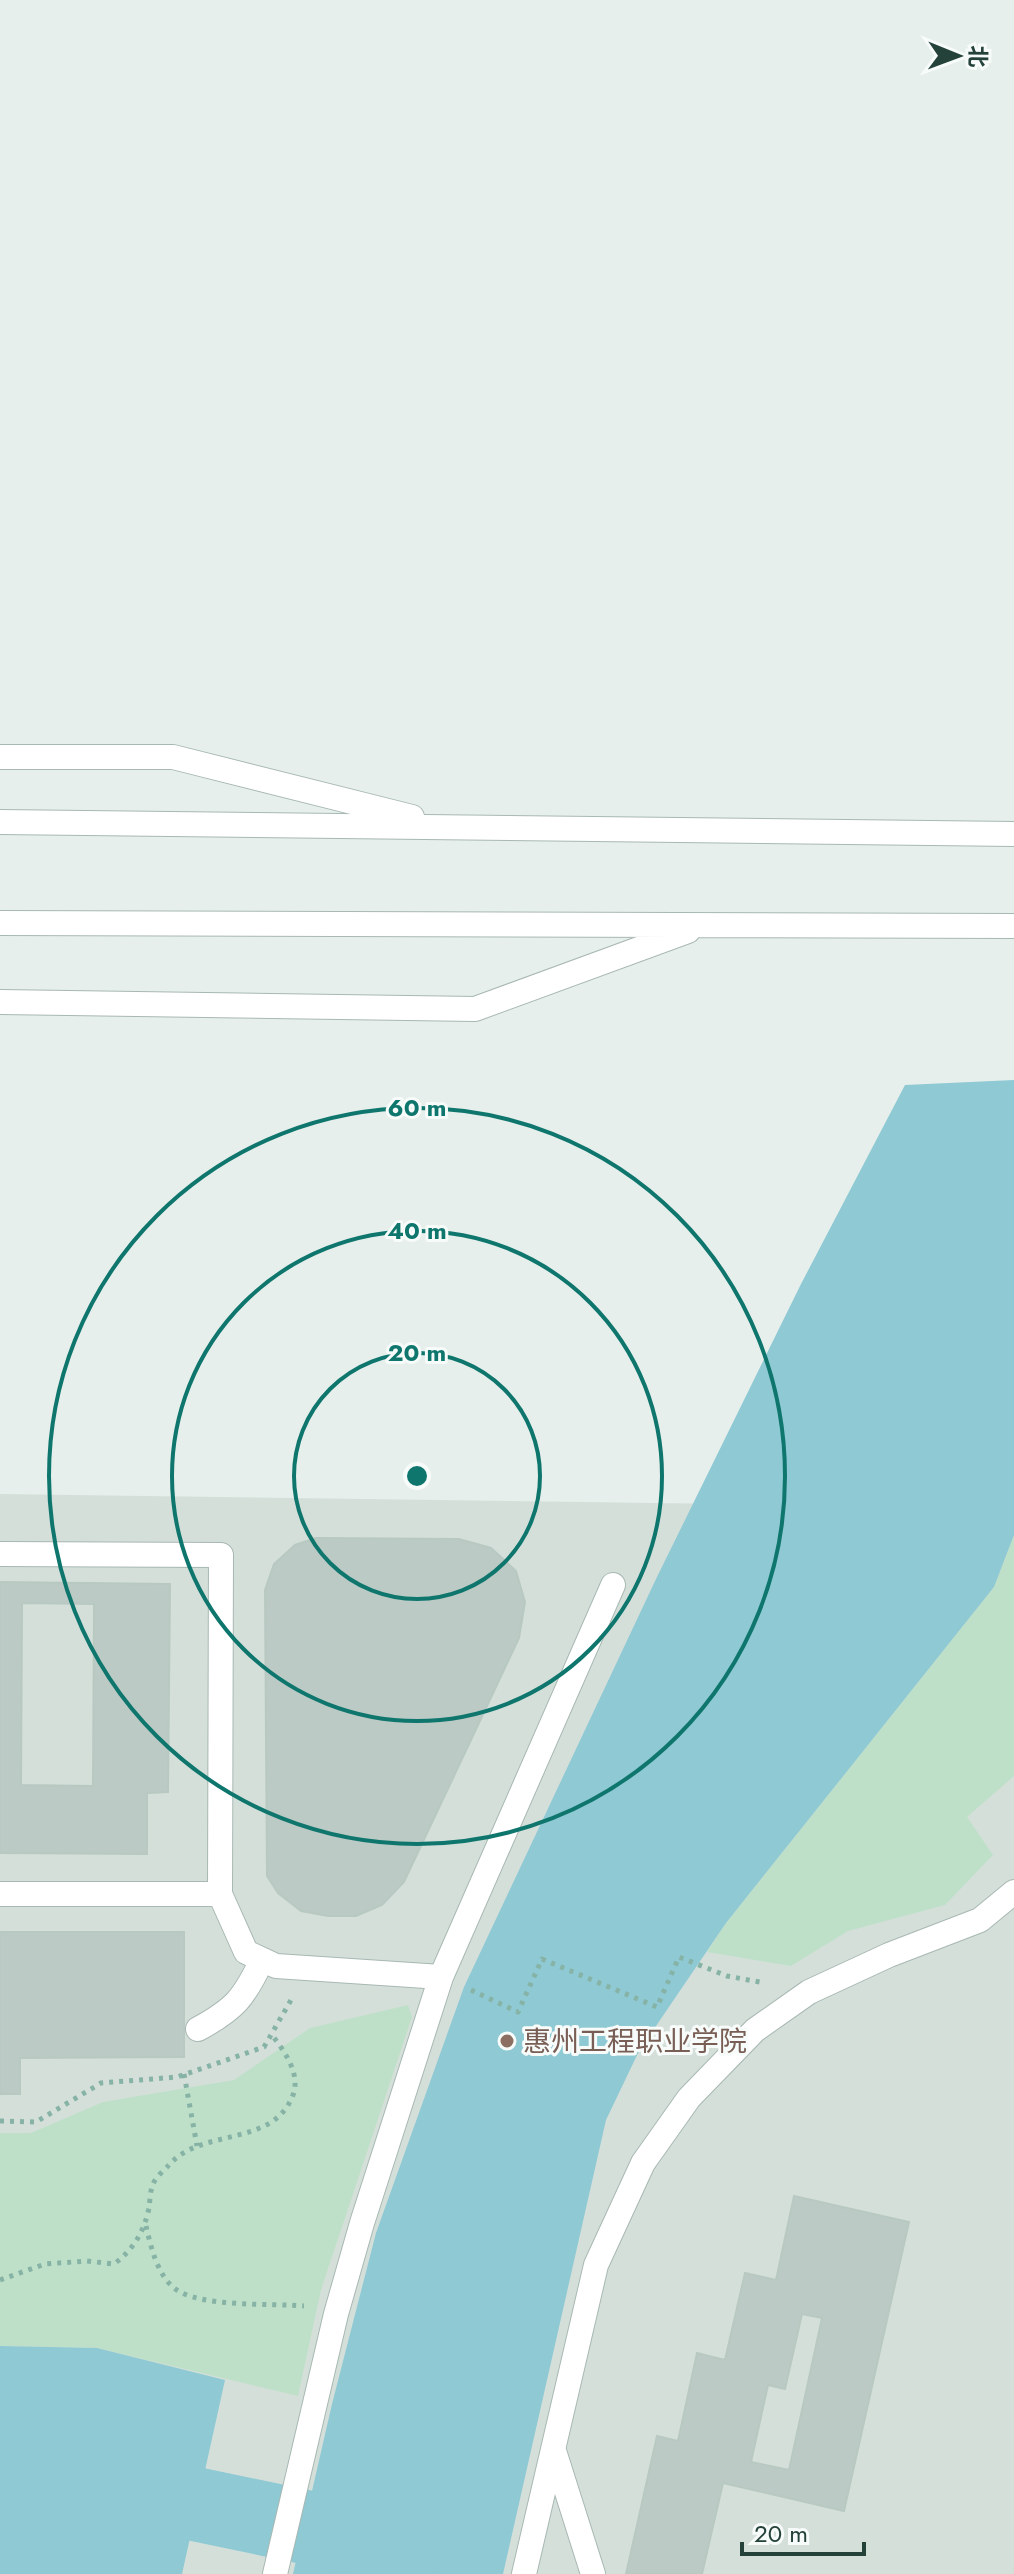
<svg xmlns="http://www.w3.org/2000/svg" width="1014" height="2574" viewBox="0 0 1014 2574" font-family="Jost,'Noto Sans SC',sans-serif">
	<rect width="100%" height="100%" fill="#e6efeb"/>
	<!-- built -->
	<path fill="#d4dfda" d="M0 1494 1014 1508V2574H0Z"/>
	<!-- green -->
	<path fill="#bfe0c8" d="M1014 1535V1776L967 1817 993 1855 945 1905 848 1931 791 1966 707 1952 726 1923 994 1587Z
		M408 2005 412 2017 321 2290 298 2396 97 2348 0 2346V2133H31L103 2102 234 2080 310 2028Z"/>
	<!-- water -->
	<path fill="#8ec9d4" d="M1014 1080V1535L994 1587 726 1923 639 2051 606 2120 503 2574H293L332 2404 376 2233 464 1987 656 1579 801 1284 905 1085Z
		M0 2346 97 2348 225 2380 182 2574H0Z"/>
	<g fill="none" stroke-linecap="round" stroke-linejoin="round">
		<!-- river -->
		<path stroke="#8ec9d4" stroke-width="74" d="M0 2493 166 2498 406 2548"/>
	</g>
	<!-- building -->
	<path fill="#bbcac4" stroke="#b8c9c2" stroke-width="2" fill-rule="evenodd" d="M316 1538 459 1539 491 1548 516 1571 525 1602 519 1638 404 1882 382 1905 356 1916H328L301 1911 278 1893 267 1876 265 1590 274 1564 295 1545Z
		M0 1582 170 1584 168 1792 147 1793V1854L0 1853ZM22 1603 94 1604 93 1786 21 1785Z
		M0 1932H184V2057L20 2058V2094H0Z
		M794 2196 909 2222 844 2511 723 2483 702 2574H626L657 2436 678 2441 697 2353 725 2360 745 2273 776 2280ZM802 2314 822 2318 789 2470 751 2462 768 2385 785 2389Z"/>
	<g fill="none" stroke-linecap="round" stroke-linejoin="round">
		<!-- minor casing -->
		<g stroke="#a8b8b2" stroke-width="26">
			<path id="minor" d="M0 757H173L412 817
				M0 822 1014 834
				M0 923 1014 926
				M0 1002 475 1009 688 931
				M0 1554 221 1555 220 1894 246 1952 276 1966 441 1977
				M0 1894H220
				M198 2029C235 2009 244 1998 262 1960
				M554 2451 593 2574
				M275 2574 336 2314 362 2223 441 1977 613 1585
				M524 2574 596 2265 643 2163 689 2098 755 2030 809 1992 889 1955 980 1920 1014 1892"/>
		</g>
		<!-- path -->
		<path stroke="#86b3a5" stroke-width="5" stroke-dasharray="4 6" stroke-linecap="butt" d="M471 1990 518 2012 542 1959 657 2007 679 1957 727 1976 765 1983
			M184 2074 197 2146
			M0 2121 36 2122 101 2083 177 2077 264 2047 291 2000
			M146 2226C151 2247 157 2274 174 2288 199 2308 272 2303 304 2306
			M0 2280 45 2264 87 2261 114 2264C133 2250 144 2232 149 2208 150 2201 150 2191 153 2184 156 2177 164 2170 169 2165 202 2127 273 2148 293 2095 301 2074 284 2050 271 2034"/>
		<!-- minor -->
		<use href="#minor" stroke="#fff" stroke-width="24"/>
	</g>
	<!-- distance rings -->
	<g fill="none" stroke="#0f766e" stroke-width="4">
		<circle cx="417" cy="1476" r="123"/>
		<circle cx="417" cy="1476" r="245"/>
		<circle cx="417" cy="1476" r="368"/>
	</g>
	<!-- markers -->
	<circle fill="#8d6e63" stroke="#f7fbf9" stroke-width="3" cx="507" cy="2041" r="8"/>
	<g text-anchor="middle" stroke-width="6" stroke-linejoin="round" paint-order="stroke">
		<!-- education labels -->
		<g font-size="28" fill="#785e54" stroke="#f7fbf9" text-anchor="start">
			<text x="523" y="2051">惠州工程职业学院</text>
		</g>
	</g>
	<circle cx="417" cy="1476" r="12" fill="#0f766e" stroke="#f7fbf9" stroke-width="4"/>
	<g font-size="24" text-anchor="middle" font-weight="bold" fill="#0f766e" stroke="#f7fbf9" stroke-width="6" stroke-linejoin="round" paint-order="stroke">
		<text x="417" y="1116">60 m</text>
		<text x="417" y="1239">40 m</text>
		<text x="417" y="1361">20 m</text>
	</g>
	<!-- north arrow -->
	<g transform="translate(958 56) rotate(91)" stroke="#f7fbf9" stroke-width="6" paint-order="stroke">
	<path d="M0-6L14 30L0 20L-14 30Z" fill="#24423a"/>
	<text y="-12" font-size="22" font-weight="bold" text-anchor="middle" fill="#24423a">北</text>
	</g>
	<!-- scale -->
	<path d="M742 2542v12h122v-12" fill="none" stroke="#24423a" stroke-width="4"/>
	<text x="754" y="2542" font-size="24" fill="#24423a" stroke="#f7fbf9" stroke-width="6" paint-order="stroke">20 m</text>
</svg>
